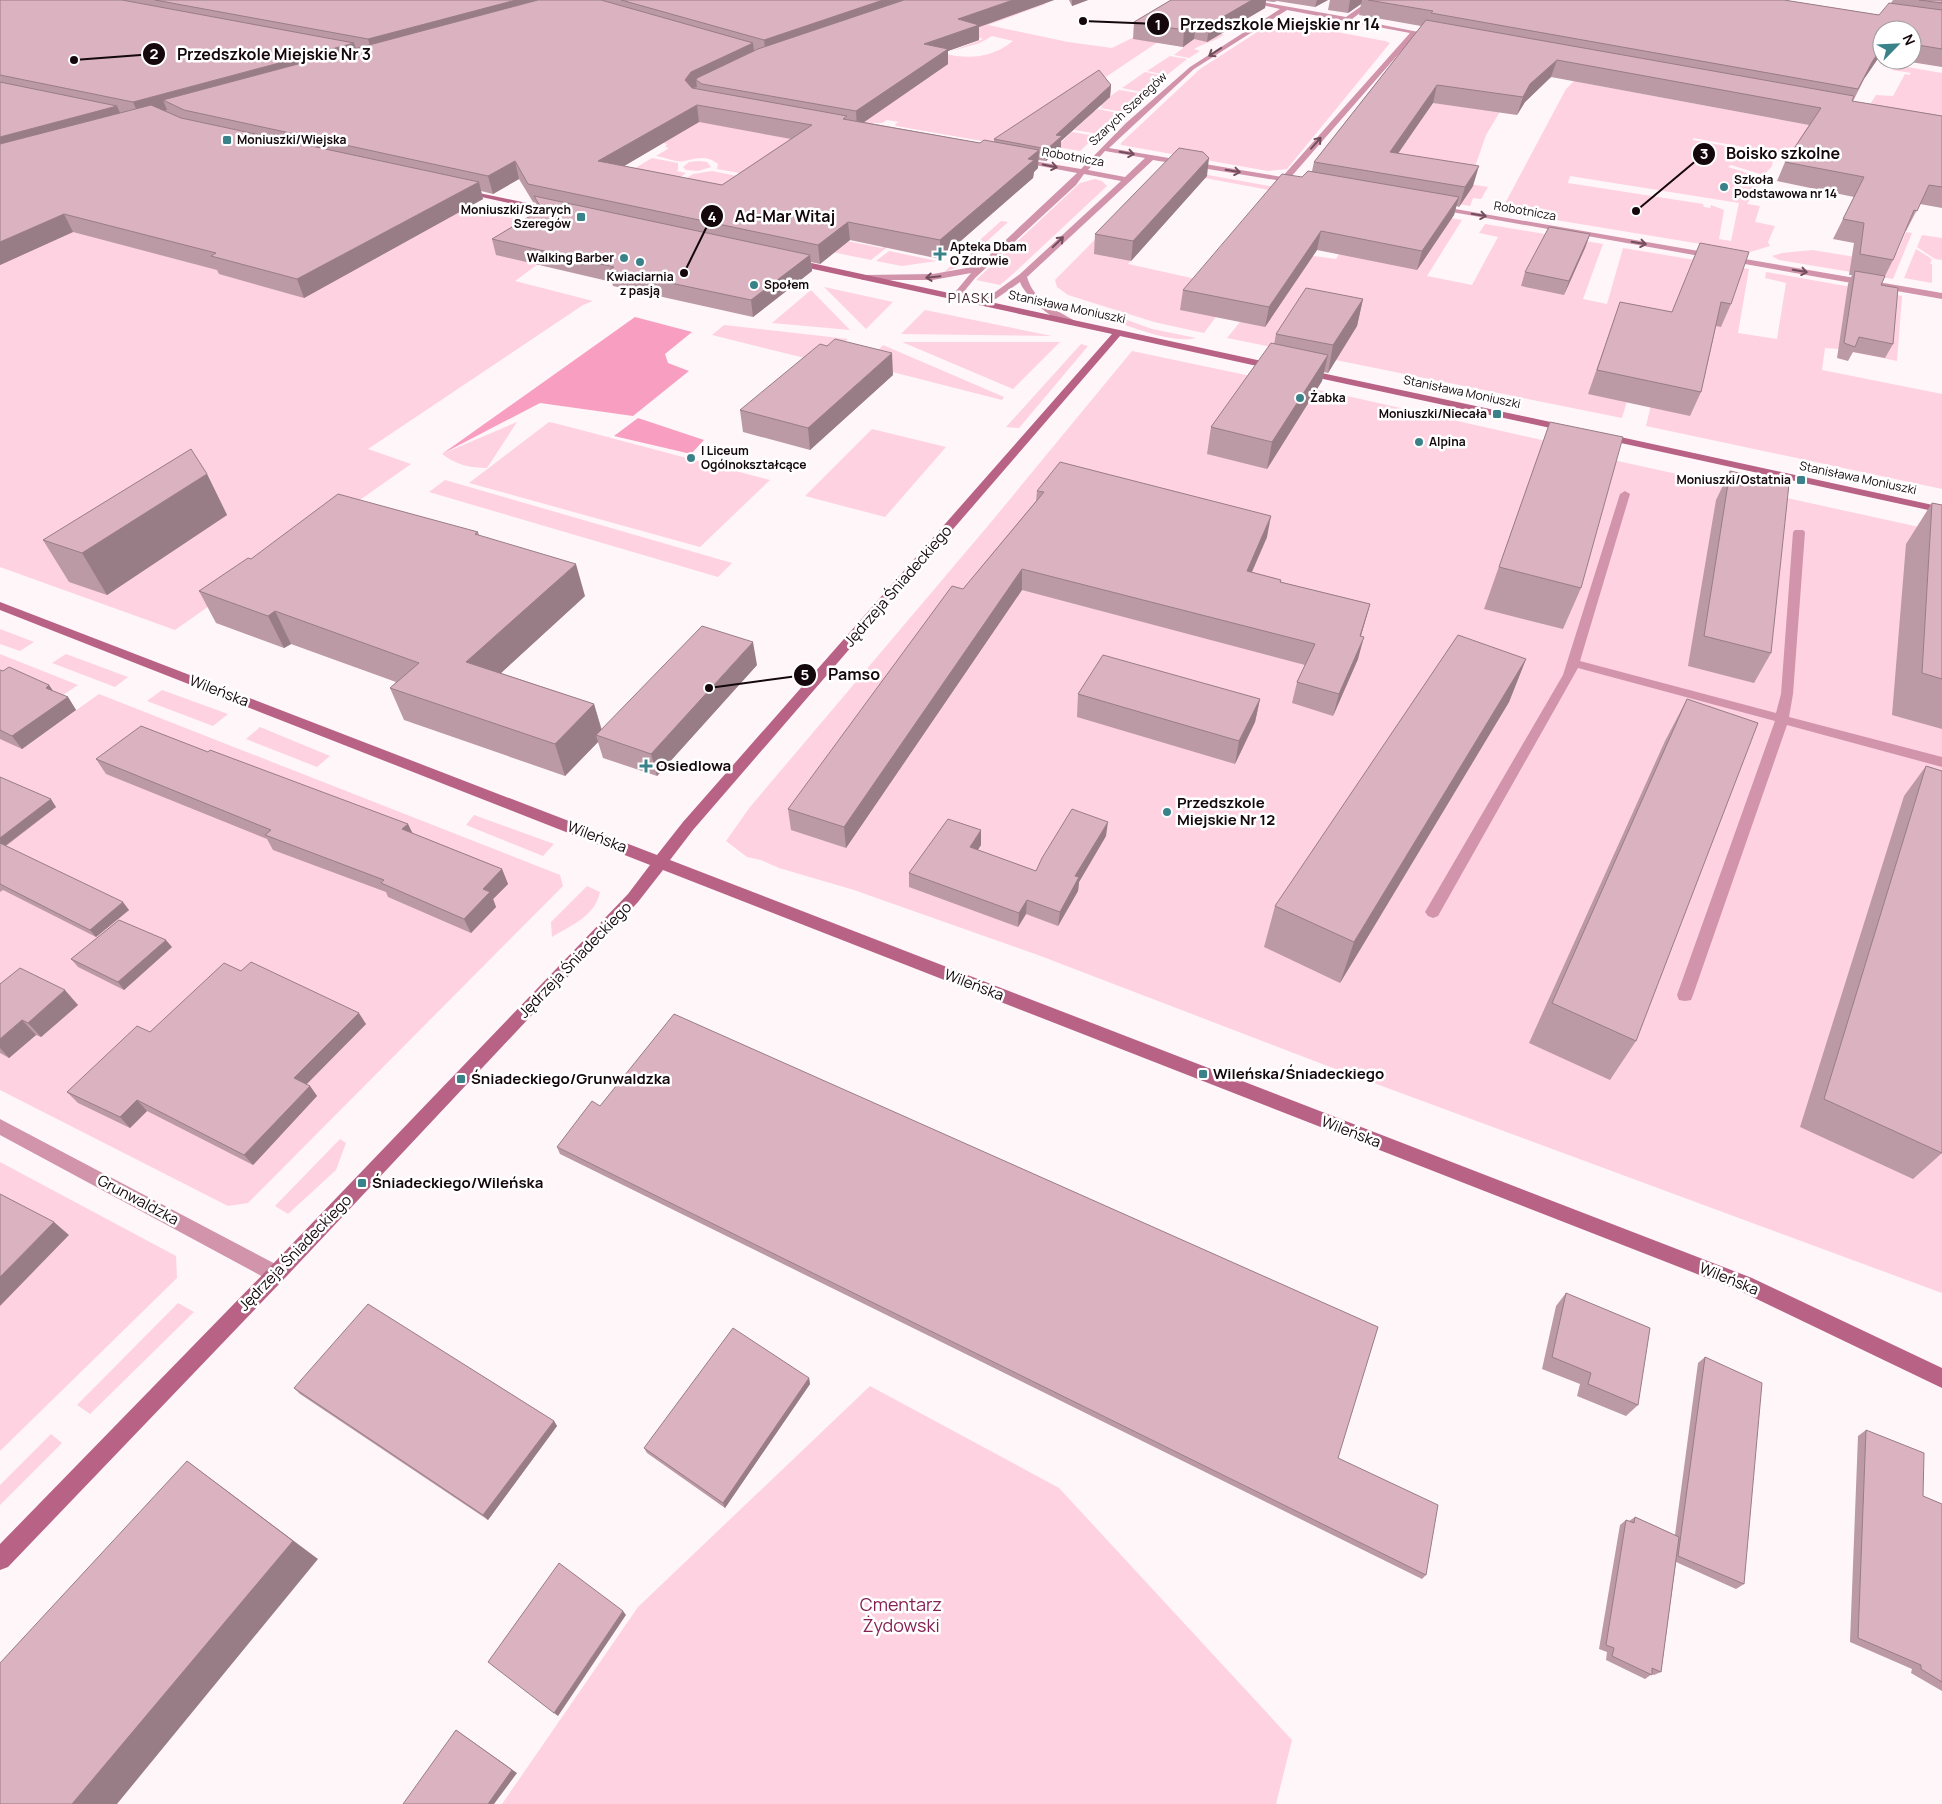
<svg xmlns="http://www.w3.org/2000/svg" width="1942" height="1804" viewBox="0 0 1942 1804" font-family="Manrope,sans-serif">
	<rect width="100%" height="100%" fill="#fff6f9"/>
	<!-- green -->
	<path fill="#fed2e1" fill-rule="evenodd" d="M1030 0 1046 4 988 25 1068 42 1112 48 1176 16 1224 35C1212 43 1206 42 1194 49L1200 51 1189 58 1174 55 1183 48 1182 47 1158 42 1052 113 1059 144 1072 132 1096 136 1080 151 1056 147 993 143 896 126 895 124 899 122 887 120 882 123H851L918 47C953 57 983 65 1013 41L992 36 980 43 952 51 983 39 951 30Z
		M1283 22 1385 41 1390 43 1287 169 1268 171 1121 145V143L1200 69 1271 23Z
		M1170 56 1187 59 1167 75 1147 71Z
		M1895 65 1942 73V123L1867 109 1876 95 1893 96 1905 74 1909 75 1911 73 1892 70Z
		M1145 72 1165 76 1146 93 1122 88Z
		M1576 79 1584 83 1810 125 1829 111 1828 162 1693 138V140L1774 155 1772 166 1765 174H1760L1731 165 1728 167C1740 171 1753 172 1759 185L1747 204 1760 206 1755 222 1775 226 1768 242 1770 246 1750 252 1737 253 1719 247 1501 211 1566 89ZM1570 176 1739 203 1731 241 1719 239 1724 210 1711 205 1710 208 1704 207 1703 204 1568 183Z
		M1119 90 1144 94 1123 112 1100 108 1103 106 1098 105Z
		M1510 95 1486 135 1469 184 1488 187 1481 199 1473 198 1470 206 1409 196 1346 135 1418 103Z
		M1098 109 1122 114 1099 134 1074 130 1086 119 1089 110 1095 111Z
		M689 114 757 132 799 140 745 174 717 169 718 164C707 155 697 158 684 161 677 163 664 157 656 156L669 148 665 147 667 144 663 143 675 136Z
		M132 135 580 233 515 281 593 301 583 305 368 449 411 464 175 630 0 567V172Z
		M652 158 678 163V170L676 171 686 173 676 180 632 170Z
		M699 161 707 162 711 167 698 171 686 170 683 167 689 162Z
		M1169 168 1353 201 1351 205 1199 177 1128 264 1237 288 1204 333 1154 322 1068 295 1057 287 1055 280 1142 192Z
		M712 171 742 177 729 190 682 181 693 174Z
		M1095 179 1102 181 1107 186 1013 274 1000 285 976 280 1080 183Z
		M1369 204 1462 220 1427 276 1472 285 1498 237 1479 233 1485 224 1603 244 1583 299 1607 304 1623 248 1749 269 1738 333 1777 339 1786 283 1765 278 1766 272 1902 296 1897 361 1838 349 1825 348 1822 370 1942 394V489L1646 426 1656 383 1634 377 1622 418 1227 338 1253 306 1313 256 1336 259Z
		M1001 221 1008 222 960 266 943 273Z
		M731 231 847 241 882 248 894 239 896 240 871 260Z
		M1906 232 1912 233 1893 279 1779 260 1772 256 1782 253 1812 250 1874 260 1897 253Z
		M1922 235 1942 238V260L1935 259 1917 247Z
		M1916 249 1932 259 1930 264H1932V283L1904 278Z
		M889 251 937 261 902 266 876 261Z
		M824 287 893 302 866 329Z
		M811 290 850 330 772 323Z
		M925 310 1052 336 901 334Z
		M1102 311 1152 329 1196 338C1171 344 1131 326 1106 319V314Z
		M724 325 848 339 817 361 712 335Z
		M902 342H1060L1013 389Z
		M1081 344 1088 346 1019 428 1006 427Z
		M883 345 1004 397 1002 400 865 365Z
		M1132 351 1356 398 1604 454 1613 460 1942 532V1293L1325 1065 1038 955 854 890 779 868 761 860 747 857 726 841 750 807 992 521Z
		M517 422 487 468C471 468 456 465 442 454Z
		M549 422 562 425 770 480 700 547 469 483Z
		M872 429 946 447 885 517 805 496Z
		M445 480 732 563 718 577 429 492Z
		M0 629 34 642 20 651 0 644Z
		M0 654 78 685 0 737Z
		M66 654 128 677 115 687 52 663Z
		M162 690 228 714 213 726 147 701Z
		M99 694 560 875 563 886 248 1203 228 1206 0 1090V739L26 746Z
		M260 727 330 756 317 767 246 739Z
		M474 815 554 844 543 856 466 825Z
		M587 886 600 892C595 916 572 925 552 937L551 922Z
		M340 1139 346 1143 336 1170 288 1214 275 1206Z
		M0 1162 176 1256 177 1278 0 1451Z
		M178 1303 194 1312 90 1414 77 1405Z
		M870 1386 1059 1488 1292 1740 1276 1804H502L638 1607Z
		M51 1434 62 1443 0 1505V1485Z"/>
	<!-- forest -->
	<path fill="#f89fc1" d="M635 317 692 332 665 354 668 363 689 371 633 416 540 403 442 454Z
		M638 418 704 440 691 454 614 436Z"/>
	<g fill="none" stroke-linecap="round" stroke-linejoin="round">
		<!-- street -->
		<path fill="#d194ab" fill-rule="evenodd" d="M1238 0H1251L1346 17 1370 0H1377L1352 19 1439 36 1436 38 1416 34 1290 178 1300 180V184L1153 160 1027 277C1034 301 1055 309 1075 321V325C1059 327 1025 297 1020 282L987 305H981L980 303 1020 274 1121 181 1084 174 1076 185 975 278 958 299H952L951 297 971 273 933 280H862V276L865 275 933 274 978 266 1077 173 1019 162H1016V158L1081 169 1126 123 1190 67 1280 9ZM1287 10 1410 33 1282 177 1109 148 1194 69ZM1105 151 1145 158 1125 177 1088 170Z
			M1432 205 1942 293V299L1435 209H1432Z
			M1625 491 1630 494 1580 661 1776 713 1781 694 1793 532 1795 530H1803L1805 532 1793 694 1789 717 1942 757V767L1787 725 1693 995 1691 1000 1685 1001 1679 1000 1677 995 1775 721 1578 668 1438 916 1433 918 1428 916 1425 912 1563 675 1620 494Z
			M0 1119 283 1268 285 1274 283 1280 276 1283 269 1280 0 1135Z"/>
		<!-- secondary -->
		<path fill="#b86285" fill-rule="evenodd" d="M460 189 555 209 559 211 555 213 463 193H460Z
			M793 259 1276 364 1281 367 1276 370 1120 336 693 830 670 860 1752 1278 1942 1368V1388L1738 1290 663 870 638 902 283 1280 8 1567 0 1570V1544L269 1268 628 894 650 865 0 610V602L657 855 683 822 1112 334 790 264 789 262Z
			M1303 369 1569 426 1574 429 1569 432 1300 374 1298 372Z
			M1602 433 1942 507V513L1598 438 1597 436Z"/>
	</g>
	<!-- wall -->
	<path fill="#bb99a5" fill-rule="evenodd" d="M0 0H1054L979 27V40L948 51V64L864 122 980 143 994 142V139L1111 85 1110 97 1061 141V148L1046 161 1038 160V168L1034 172 1033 178 940 259 850 240 820 264 811 262 812 271 753 317 613 286 612 282 496 255 492 239 538 212 536 203 533 202 519 179 493 194 481 191 483 199 304 298 219 274 217 270 73 232 0 265ZM699 122 791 139 722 185 624 166Z
		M1069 0H1088L1072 6Z
		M1171 0H1328L1315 7 1277 1 1274 2 1266 1 1265 8 1207 42 1194 39 1183 47 1133 39 1134 22Z
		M1330 0H1784L1879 15 1891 3 1893 0H1942V67L1898 60H1912V30H1882V57H1879L1864 79 1853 101 1942 116V208L1920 204 1906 231H1905L1893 260 1885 276 1881 285 1893 344 1885 358 1853 352 1848 361 1837 358 1848 284 1852 275H1849L1854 243 1833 239 1854 197 1777 181 1785 162 1809 125 1551 77 1525 102 1517 115 1433 103 1414 129 1398 153 1473 186 1459 207 1456 206 1454 215 1417 270 1317 250 1265 327 1180 310 1183 290 1302 177 1312 171 1314 162 1421 26 1359 15 1361 4 1348 13 1328 10Z
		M1207 176 1131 261 1094 254 1095 234Z
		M1590 234 1585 248 1564 295 1521 286 1525 272Z
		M1700 243 1731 304 1721 327 1716 326 1701 392 1690 416 1588 394 1620 302 1672 312Z
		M1363 299 1357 326 1328 373 1324 372 1322 381 1267 469 1207 454 1211 427 1274 344 1276 334Z
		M893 375 810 450 743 432 740 410Z
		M1550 422 1581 588 1563 629 1484 609Z
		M1730 471 1771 653 1754 683 1688 666 1716 500Z
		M207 474 227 515 107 595 69 582 43 540Z
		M1037 491 1267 537 1252 572 1281 580V582L1370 604 1361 636 1358 659 1333 716 1292 703 1297 682 1305 665 1022 590 846 848 791 830 788 809 963 589 1036 501Z
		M1932 503 1942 505V729L1892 715 1906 544Z
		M478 532 479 535 585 596 501 673 594 704 602 730 757 665 657 776 603 758 598 742 565 776 404 720 390 688 396 682 291 644 284 648 216 623 199 591 251 559Z
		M1526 659 1509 702 1340 983 1264 947 1275 906Z
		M0 670 49 685 53 691 68 697 76 710 22 749 0 739Z
		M1078 694 1260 699 1255 722 1235 764 1077 717Z
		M1687 699 1636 1041 1610 1080 1529 1043 1665 741Z
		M208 752 408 824 412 833 502 869 508 884 493 899 496 907 471 933 388 897 386 892 273 850 267 839 106 774 96 759Z
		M1926 766 1942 771V1153L1913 1179 1800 1127 1904 796Z
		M0 777 56 807 6 846 129 910 96 937 3 890 0 892Z
		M1106 836 1079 882 1078 891 1058 926 1026 914 1018 927 909 887V873L981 845 977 850 1036 871Z
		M172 947 124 990 78 967 71 959Z
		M241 971 366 1024 306 1084 310 1086 317 1096 253 1165 147 1111 130 1128 78 1103 67 1092 150 1032Z
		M0 984 78 1005 41 1037 36 1035 9 1058 0 1053Z
		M557 1147 1426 1575 1422 1579 560 1154Z
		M1566 1293 1638 1405 1626 1416 1577 1396 1580 1384 1542 1369 1556 1306Z
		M1705 1357 1744 1584 1736 1589 1676 1562 1661 1672 1654 1675 1652 1674 1645 1679 1606 1660 1607 1652 1599 1649 1620 1525 1626 1520 1629 1521 1635 1517 1675 1535 1698 1363Z
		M809 1378 810 1384 725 1508 647 1453 644 1448Z
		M294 1388 554 1421 557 1426 488 1520 300 1394Z
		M1866 1430 1923 1496 1942 1504V1691L1911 1673 1912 1669 1850 1642 1858 1436Z"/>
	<!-- shaded-wall -->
	<path fill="#997d86" d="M516 0H573L373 55 368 39Z
		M883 0H926L766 55 764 40Z
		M1013 0H1054L979 27V40L948 51V64L857 127 856 111 924 44 958 19Z
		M1072 0H1088L1072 6Z
		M1252 0H1266L1265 8 1207 42 1209 25Z
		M1317 0H1328L1315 7Z
		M1350 0H1362L1361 4 1348 13Z
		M1196 22 1194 39 1183 47 1184 30Z
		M354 43 359 58 163 100 167 110 140 118 133 102Z
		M753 43 755 59 696 80 697 87 693 88 687 97 685 80 691 72Z
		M1882 47V51L1879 57 1864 79 1850 107 1872 62Z
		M1557 60 1551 77 1525 102 1517 115 1523 97 1530 84Z
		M1111 85 1110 97 1061 141V148L1046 161 1047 149 1056 135Z
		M1437 85 1433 103 1386 171 1390 152Z
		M697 105 699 122 602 179 598 161Z
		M117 106 124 122 0 156V137Z
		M1039 150 1038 168 1034 172 1033 178 940 259V240L1028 159Z
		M1209 158 1207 176 1131 261 1133 241Z
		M515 161 519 179 493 194 488 176Z
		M1479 166 1473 186 1459 207 1465 187Z
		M479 182 483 199 304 298 297 279Z
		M1459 197 1454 215 1417 270 1422 251Z
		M64 214 73 232 0 265V242Z
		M848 222 850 240 820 264 818 245Z
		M1321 231 1317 250 1265 327 1269 307Z
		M1590 234 1585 248 1564 295 1569 281Z
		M810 255 812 271 753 317 751 300Z
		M1363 299 1357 326 1328 373 1333 345Z
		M892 353 893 375 810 450 808 428Z
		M1328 355 1322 381 1267 469 1272 442Z
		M207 474 227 515 107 595 82 553Z
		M1271 516 1267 537 1243 592 1247 571Z
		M576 564 585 596 478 694 466 662Z
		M1022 569V590L846 848 844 827Z
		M1370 604 1364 625 1354 658 1360 636Z
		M275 611 291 644 284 648 268 616Z
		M1364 637 1358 659 1333 716 1339 694Z
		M753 642 757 665 657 776 651 754Z
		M1526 659 1509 702 1340 983 1354 942Z
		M49 685 58 698 46 688Z
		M68 697 76 710 22 749 12 736Z
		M1260 699 1255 722 1235 764 1239 741Z
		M594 704 603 736 596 735 598 742 565 776 555 744Z
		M51 799 56 807 2 848 0 846V838Z
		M1108 822 1106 836 1079 882 1078 891 1058 926 1060 912 1075 876Z
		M408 824 415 838 402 829Z
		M981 830V845L970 862V847Z
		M502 869 508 884 493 899 496 907 471 933 464 919 483 889Z
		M1027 900 1026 914 1018 927 1019 913Z
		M123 902 129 910 96 937 90 930Z
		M166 940 172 947 124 990 118 982Z
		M65 990 78 1005 41 1037 28 1023Z
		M359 1013 366 1024 302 1089 294 1078Z
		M22 1020 36 1035 9 1058 0 1048V1039Z
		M310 1086 317 1096 253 1165 244 1155Z
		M137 1100 147 1111 130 1128 120 1117Z
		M54 1222 69 1235 0 1306V1277Z
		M809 1378 810 1384 725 1508 723 1503Z
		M554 1421 557 1426 488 1520 483 1515Z
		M187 1461 318 1559 117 1804H72Z
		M623 1611 626 1615 558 1716 554 1713Z
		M456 1730 517 1773 494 1804H488Z"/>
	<!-- building -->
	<path fill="#dab2c0" stroke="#997d86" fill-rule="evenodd" d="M0 0H122L354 43 133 102 0 75Z
		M155 0H516L368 39Z
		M538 0H601L753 43 691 72 685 80 692 88 847 116 843 119 980 143 984 140 1039 150 1028 159 1034 160 940 240 848 222 818 245 528 184 515 161 488 176 184 110 163 100ZM697 105 812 125 722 185 598 161Z
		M621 0H883L764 40Z
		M904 0H1013L958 19 979 25 924 44 948 49 856 111 702 84 696 80 697 78 758 49Z
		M1171 0H1252L1209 25 1196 22 1184 30 1134 22Z
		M1368 0H1784L1879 15 1889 3 1942 10V49L1912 44V30H1882V47L1872 62 1858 89 1431 13 1433 11Z
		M1919 0H1942V3Z
		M1426 20 1854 96 1852 101 1942 116V187L1929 185 1917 211 1914 210 1893 260 1860 254 1864 223 1843 219 1864 177 1785 162 1821 108 1557 60 1530 84 1523 97 1437 85 1390 152 1479 166 1465 187 1314 162Z
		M1099 70 1111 85 1056 135 1062 136 1047 149 994 139Z
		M0 82 117 106 0 137Z
		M151 105 181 118 479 182 297 279 211 256 216 253 64 214 0 242V144Z
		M1179 148 1203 152 1209 158 1133 241 1095 234Z
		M1308 171 1459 197 1422 251 1321 231 1269 307 1183 290 1282 174 1302 177Z
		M534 196 810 255 751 300 609 270 614 267 492 239 542 209Z
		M1549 227 1590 234 1569 281 1525 272Z
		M1700 243 1749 252 1731 304 1721 302 1701 392 1597 370 1620 302 1672 312Z
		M1855 271 1885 276 1881 285 1898 288 1893 344 1859 337 1855 347 1844 343Z
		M1306 288 1363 299 1333 345 1276 334Z
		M835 339 892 353 808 428 740 410 820 344 827 346Z
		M1271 343 1328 355 1272 442 1211 427Z
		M1550 422 1623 437 1581 588 1499 567Z
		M191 449 207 474 82 553 43 540Z
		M1060 462 1271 516 1247 571 1281 580 1280 582 1370 604 1360 636 1364 637 1339 694 1297 682 1315 644 1022 569 844 827 788 809 952 586 963 589 1044 492 1037 491Z
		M1730 471 1789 484 1771 653 1704 636Z
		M338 494 478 532 475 534 576 564 466 662 594 704 555 744 390 688 419 663 275 611 268 616 199 591 248 558 251 559Z
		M1932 503 1942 505V679L1922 673Z
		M702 626 753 642 651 754 596 735Z
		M1458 635 1526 659 1354 942 1275 906Z
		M1103 655 1260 699 1239 741 1078 694Z
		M9 667 49 685 46 688 68 697 12 736 0 730V670L3 671Z
		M1687 699 1758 723 1636 1041 1552 1003Z
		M141 726 208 752 210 750 408 824 402 829 502 869 483 889 490 892 464 919 381 883 384 880 265 835 271 830 96 759Z
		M1926 766 1942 771V1153L1824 1099Z
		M0 777 51 799 0 838Z
		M1072 809 1108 822 1075 876 1079 877 1060 912 1027 900 1019 913 909 873 948 819 981 830 970 847 1036 871 1042 858Z
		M0 843 123 902 90 930 0 884Z
		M119 920 166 940 118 982 71 959Z
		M251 962 359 1013 294 1078 310 1086 244 1155 137 1100 120 1117 67 1092 137 1026 150 1032 224 963 241 971Z
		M20 968 65 990 28 1023 22 1020 0 1039V984Z
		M674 1014 1378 1327 1338 1458 1438 1505 1426 1575 557 1147 592 1101 600 1106Z
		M0 1194 54 1222 0 1277Z
		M1566 1293 1650 1328 1638 1405 1588 1384 1591 1373 1552 1357Z
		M368 1304 554 1421 483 1515 294 1388Z
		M733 1328 809 1378 723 1503 644 1448Z
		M1705 1357 1762 1383 1744 1584 1678 1556Z
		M1866 1430 1924 1453 1923 1496 1942 1504V1682L1921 1669V1665L1858 1638Z
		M187 1461 293 1541 72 1804H0V1663Z
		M1635 1517 1679 1537 1661 1672 1652 1668V1675L1612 1656 1614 1648 1606 1645 1626 1520 1634 1523Z
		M559 1563 623 1611 554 1713 488 1662Z
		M456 1730 512 1770 488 1804H403Z"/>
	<!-- one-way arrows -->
	<defs><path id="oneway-shaft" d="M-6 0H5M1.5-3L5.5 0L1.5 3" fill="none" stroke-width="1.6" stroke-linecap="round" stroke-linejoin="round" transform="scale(1.25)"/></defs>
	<g stroke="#724e5c">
		<use href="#oneway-shaft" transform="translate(1215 52) rotate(147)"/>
		<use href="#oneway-shaft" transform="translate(1316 143) rotate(-49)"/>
		<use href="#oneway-shaft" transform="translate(1127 153) rotate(10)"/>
		<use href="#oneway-shaft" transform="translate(1050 166) rotate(11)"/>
		<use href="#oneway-shaft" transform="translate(1233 171) rotate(10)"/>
		<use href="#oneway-shaft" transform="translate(1479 215) rotate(10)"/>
		<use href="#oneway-shaft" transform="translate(1058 242) rotate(-44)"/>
		<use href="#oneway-shaft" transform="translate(1639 243) rotate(10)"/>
		<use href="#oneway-shaft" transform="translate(1800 271) rotate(10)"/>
		<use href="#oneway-shaft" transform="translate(933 277) rotate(174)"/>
	</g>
	<!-- markers -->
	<g fill="#3a828a" stroke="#fff" stroke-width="2">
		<rect x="222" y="135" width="10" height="10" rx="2.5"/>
		<circle cx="1724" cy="187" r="5"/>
		<rect x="576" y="212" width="10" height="10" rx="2.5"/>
		<path d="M937.5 246.5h5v5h5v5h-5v5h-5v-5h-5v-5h5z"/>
		<circle cx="624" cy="258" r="5"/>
		<circle cx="640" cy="262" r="5"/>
		<circle cx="754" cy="285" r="5"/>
		<circle cx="1300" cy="398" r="5"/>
		<rect x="1492" y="409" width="10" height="10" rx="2.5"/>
		<circle cx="1419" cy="442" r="5"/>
		<circle cx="691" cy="458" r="5"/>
		<rect x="1796" y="475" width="10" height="10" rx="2.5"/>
		<path d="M643.5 758.5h5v5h5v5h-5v5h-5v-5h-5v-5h5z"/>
		<circle cx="1167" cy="812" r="5"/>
		<rect x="1198" y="1069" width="10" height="10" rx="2.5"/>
		<rect x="456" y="1074" width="10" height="10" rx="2.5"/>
		<rect x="357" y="1178" width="10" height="10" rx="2.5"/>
	</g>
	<g text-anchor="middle" stroke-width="5" stroke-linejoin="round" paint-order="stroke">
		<!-- far-street labels -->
		<g font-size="12" fill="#14080d" stroke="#fff">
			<text transform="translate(1128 109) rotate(-43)" y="4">Szarych Szeregów</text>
			<text transform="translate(1073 157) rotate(10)" y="4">Robotnicza</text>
			<text transform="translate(1525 211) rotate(10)" y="4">Robotnicza</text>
			<text transform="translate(1067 307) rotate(12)" y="4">Stanisława Moniuszki</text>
			<text transform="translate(1462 392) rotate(12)" y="4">Stanisława Moniuszki</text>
			<text transform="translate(1858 478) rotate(12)" y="4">Stanisława Moniuszki</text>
		</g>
		<!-- far-poi labels -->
		<g font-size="12" font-weight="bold" fill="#14080d" stroke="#fff" text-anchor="start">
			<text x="237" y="144">Moniuszki/Wiejska</text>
			<text x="1734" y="184">Szkoła<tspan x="1734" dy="14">Podstawowa nr 14</tspan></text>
			<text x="571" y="214" text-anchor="end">Moniuszki/Szarych<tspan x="571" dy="14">Szeregów</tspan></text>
			<text x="950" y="251">Apteka Dbam<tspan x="950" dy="14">O Zdrowie</tspan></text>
			<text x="614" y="262" text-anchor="end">Walking Barber</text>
			<text x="640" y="281" text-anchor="middle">Kwiaciarnia<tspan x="640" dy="14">z pasją</tspan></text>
			<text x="764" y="289">Społem</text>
			<text x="1310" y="402">Żabka</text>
			<text x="1487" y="418" text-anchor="end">Moniuszki/Niecała</text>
			<text x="1429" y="446">Alpina</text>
			<text x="701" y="455">I Liceum<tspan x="701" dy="14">Ogólnokształcące</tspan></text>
			<text x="1791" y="484" text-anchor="end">Moniuszki/Ostatnia</text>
		</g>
		<!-- far-neighbourhood labels -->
		<g font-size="14" letter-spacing="1" fill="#462834" stroke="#fff">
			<text x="971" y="303">PIASKI</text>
		</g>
		<!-- street labels -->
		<g font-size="15" fill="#14080d" stroke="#fff">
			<text transform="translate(898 586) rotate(-49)" y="5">Jędrzeja Śniadeckiego</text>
			<text transform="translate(219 691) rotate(21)" y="5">Wileńska</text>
			<text transform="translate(597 837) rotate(21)" y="5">Wileńska</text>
			<text transform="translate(575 960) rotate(-46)" y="5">Jędrzeja Śniadeckiego</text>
			<text transform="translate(974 985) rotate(21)" y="5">Wileńska</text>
			<text transform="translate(1351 1132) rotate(21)" y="5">Wileńska</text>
			<text transform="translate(138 1200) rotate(28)" y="5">Grunwaldzka</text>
			<text transform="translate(295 1253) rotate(-46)" y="5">Jędrzeja Śniadeckiego</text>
			<text transform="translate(1729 1279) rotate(22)" y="5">Wileńska</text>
		</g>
		<!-- poi labels -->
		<g font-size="15" font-weight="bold" fill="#14080d" stroke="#fff" text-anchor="start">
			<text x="656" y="771">Osiedlowa</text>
			<text x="1177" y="808">Przedszkole<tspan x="1177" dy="17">Miejskie Nr 12</tspan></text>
			<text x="1213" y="1079">Wileńska/Śniadeckiego</text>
			<text x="471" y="1084">Śniadeckiego/Grunwaldzka</text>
			<text x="372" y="1188">Śniadeckiego/Wileńska</text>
		</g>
		<!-- near-park labels -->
		<g font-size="18" fill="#852152" stroke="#fff">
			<text x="901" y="1611">Cmentarz<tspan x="901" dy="21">Żydowski</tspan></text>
		</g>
	</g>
	<!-- callouts -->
	<path fill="none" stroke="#14080d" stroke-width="2" d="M1083 21L1158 24M74 60L154 54M1636 211L1704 154M684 273L712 216M709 688L805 675"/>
	<g fill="#14080d" stroke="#fff" stroke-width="2">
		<circle cx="1083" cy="21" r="5"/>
		<circle cx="74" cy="60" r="5"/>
		<circle cx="1636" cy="211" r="5"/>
		<circle cx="684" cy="273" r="5"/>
		<circle cx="709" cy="688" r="5"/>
		<circle cx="1158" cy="24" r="12"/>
		<circle cx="154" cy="54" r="12"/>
		<circle cx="1704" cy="154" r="12"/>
		<circle cx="712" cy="216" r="12"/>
		<circle cx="805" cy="675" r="12"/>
	</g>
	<g font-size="15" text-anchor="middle" font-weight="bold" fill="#fff">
		<text x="1158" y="30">1</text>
		<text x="154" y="59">2</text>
		<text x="1704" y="159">3</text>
		<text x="712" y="222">4</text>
		<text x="805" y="680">5</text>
	</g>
	<g font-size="16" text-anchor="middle" font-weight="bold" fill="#14080d" stroke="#fff" stroke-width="5" stroke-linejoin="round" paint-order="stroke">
		<text x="1280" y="30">Przedszkole Miejskie nr 14</text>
		<text x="274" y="60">Przedszkole Miejskie Nr 3</text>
		<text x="1783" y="159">Boisko szkolne</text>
		<text x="785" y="222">Ad-Mar Witaj</text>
		<text x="854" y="680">Pamso</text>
	</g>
	<!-- north arrow -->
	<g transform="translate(1897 45) rotate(66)"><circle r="24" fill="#ffffff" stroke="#a19c9e"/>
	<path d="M0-4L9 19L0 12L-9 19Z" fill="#3a828a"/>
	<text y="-8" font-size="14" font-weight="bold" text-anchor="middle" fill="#14080d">N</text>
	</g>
</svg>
